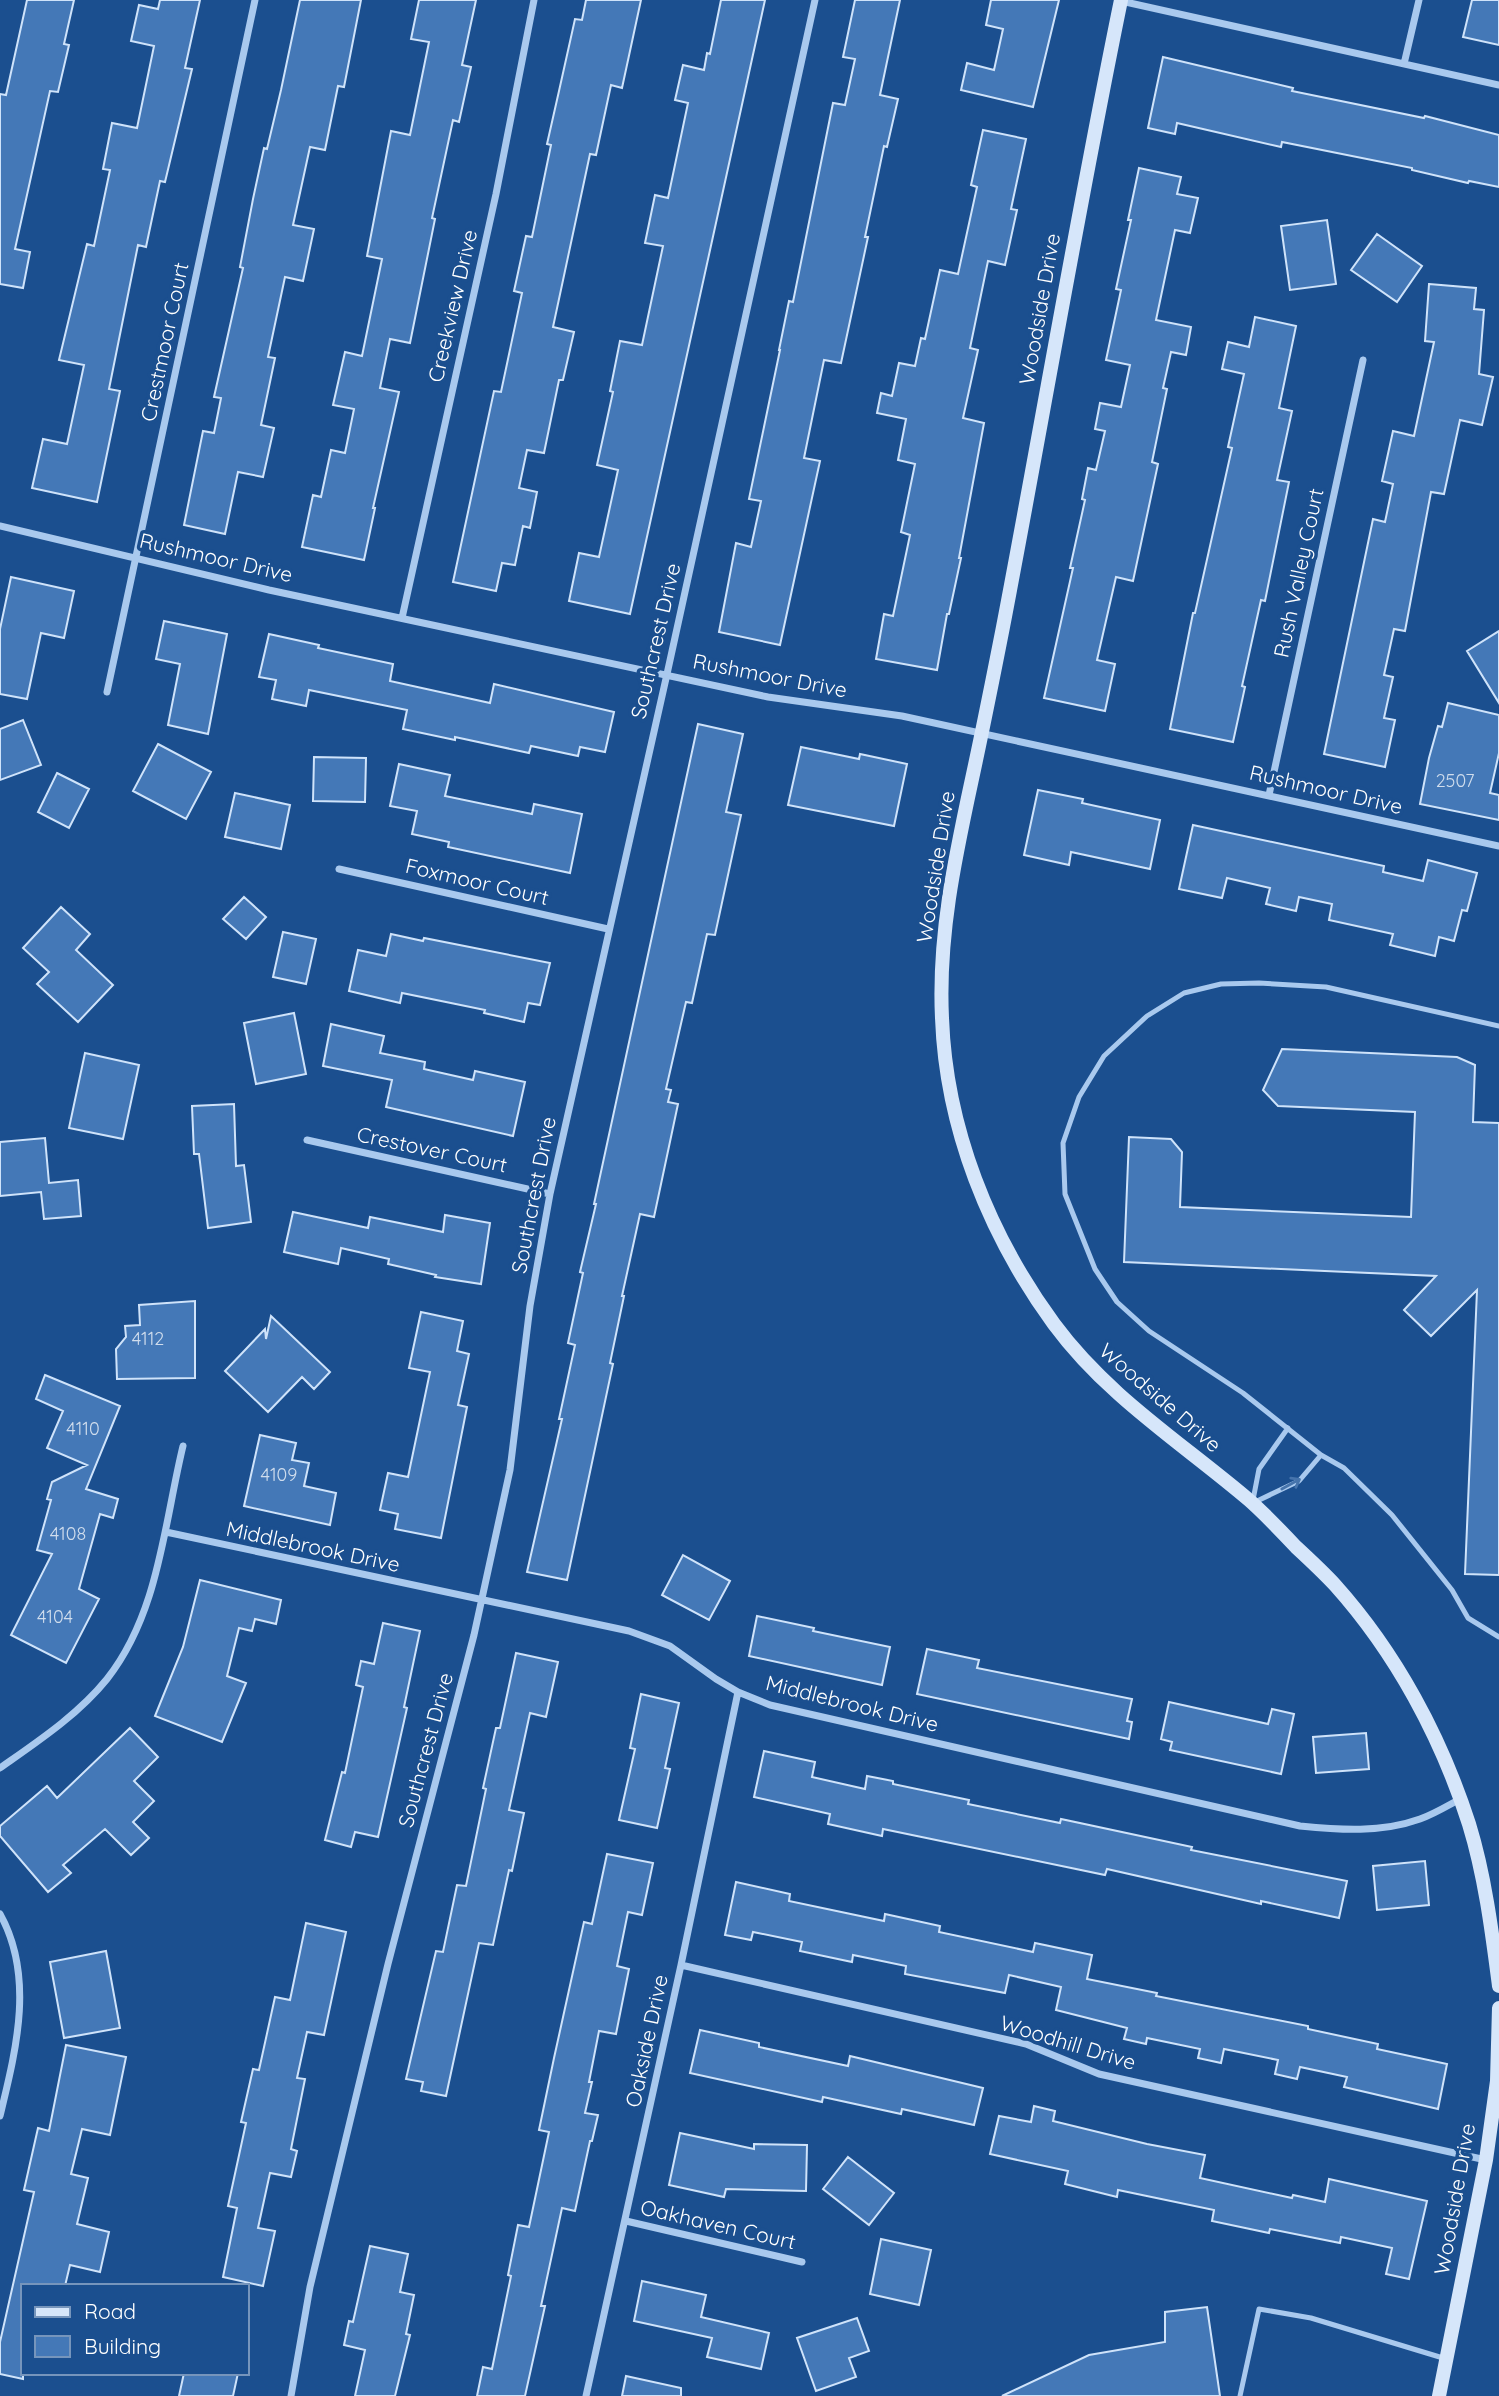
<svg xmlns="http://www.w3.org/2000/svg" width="1499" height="2396" viewBox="0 0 1499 2396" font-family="Quicksand,sans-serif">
	<rect width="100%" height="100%" fill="#1b4f8f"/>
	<!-- building -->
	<path fill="#4478b7" stroke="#cfe3fa" stroke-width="2" d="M27 0H74L64 44 69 45 58 92 50 91 15 249 30 252 23 288 0 284V94L6 95Z
		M160 0H200L185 68 192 69 165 182 160 181 146 247 138 245 109 389 120 391 97 502 32 488 43 439 67 444 84 365 59 360 87 244 94 246 110 170 103 169 112 123 137 128 154 46 131 41 139 5 158 9Z
		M300 0H361L344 87 338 86 325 150 310 147 293 225 314 229 303 281 285 277 268 357 275 358 261 425 274 428 263 477 238 472 225 534 184 525 203 431 214 433 221 398 214 397 243 268 240 267 253 199 264 148 267 149 281 90Z
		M419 0H476L462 65 471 67 459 122 453 120 432 218 435 219 410 343 390 339 380 388 399 392 373 508H375L364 560 302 547 313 495 321 497 331 450 345 453 354 409 333 405 345 352 362 356 382 259 367 256 391 131 410 135 429 42 411 39Z
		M586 0H641L622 88 611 85 596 155 590 154 553 327 574 332 563 380H559L544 453 527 450 519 488 537 492 530 528 523 526 515 565 502 563 496 591 453 582 494 391 501 392 522 293 514 291 526 236 532 237 551 145 547 144 559 91 575 19 582 20Z
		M721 0H765L630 614 569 601 579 553 599 557 618 470 597 465 613 392 610 391 620 341 642 345 663 246 645 243 655 195 668 198 688 103 675 100 683 65 704 70 707 53 710 54Z
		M855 0H900L880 95 898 99 887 147 884 146 865 237H868L841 363 824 360 804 458 820 461 780 645 719 632 736 543 751 547 761 501 749 499 780 350H779L789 301 793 302 833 103 845 105 855 59 843 57Z
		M991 0H1059L1033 107 961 90 967 63 994 70 1003 29 986 25Z
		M1472 0H1499V45L1463 37Z
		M1163 57 1293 88 1292 91 1424 118 1425 116 1499 135V187L1469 181 1468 183 1412 170V168L1282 142 1281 147 1177 123 1175 134 1148 128Z
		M983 130 1026 139 1011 209 1017 210 1005 265 988 261 970 348 978 350 963 418 984 423 959 558H961L949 614H947L937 670 876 659 884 614 893 616 910 535 901 532 915 464 898 460 906 419 877 413 881 393 892 396 899 363 915 366 921 338 925 339 940 270 958 274 977 187 971 185Z
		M1139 168 1181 177 1177 194 1198 198 1190 233 1175 230 1156 320 1191 327 1186 355 1171 352 1163 388 1167 389 1152 462 1158 464 1133 581 1116 577 1097 660 1115 664 1105 711 1044 698 1073 568H1070L1085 500 1082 499 1088 468 1096 470 1105 431 1095 429 1100 403 1121 407 1130 365 1106 360 1121 290 1116 289 1131 220H1128Z
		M1327 220 1336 284 1290 290 1281 226Z
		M1377 234 1422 266 1397 302 1351 270Z
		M1429 284 1476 288 1474 309 1484 310 1479 374 1493 377 1482 425 1460 420 1444 494 1431 492 1405 631 1394 629 1384 675 1393 677 1384 718 1395 720 1385 767 1324 754 1373 519 1385 522 1393 484 1382 481 1393 431 1414 436 1434 342 1425 341Z
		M1255 317 1296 326 1279 408 1292 411 1277 480 1289 482 1265 601 1261 600 1242 686 1245 687 1233 742 1170 729 1193 613H1195L1232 448 1228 447 1244 374 1222 369 1228 342 1249 347Z
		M11 577 74 591 64 638 41 633 27 699 0 694V629Z
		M164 621 227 634 208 734 168 725 180 664 156 659Z
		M1499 631V703L1467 651Z
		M269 634 319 645 318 648 393 664 390 681 490 703 494 684 614 712 605 752 580 747 578 756 531 746 529 753 455 737V740L403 729 407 710 309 690 306 706 272 699 276 680 259 677Z
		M1448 703 1499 715V753L1490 793 1499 795V820L1420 804 1429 758 1438 726 1442 727Z
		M23 720 41 765 0 780V729Z
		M698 724 743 734 726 812 741 815 715 935 707 934 692 1003 686 1002 666 1089 671 1090 668 1102 678 1104 654 1217 640 1214 622 1296H624L610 1363 613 1364 567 1580 527 1572 562 1419H559L575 1345 568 1343 583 1273 580 1272 596 1204H594Z
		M158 744 211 772 186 819 133 791Z
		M801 747 859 759 860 754 907 764 894 826 788 805Z
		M314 757 366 758 365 802 313 801Z
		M399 764 450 775 445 796 532 814 534 804 582 814 570 873 448 847 449 842 412 834 417 811 390 806Z
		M57 773 89 789 69 828 38 812Z
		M1038 790 1083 799 1082 803 1160 820 1150 869 1071 852 1069 865 1024 855Z
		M235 793 290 805 281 849 225 837Z
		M1193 825 1384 866 1383 872 1423 881 1428 860 1477 873 1467 911 1462 910 1454 941 1439 937 1435 956 1390 945 1393 934 1329 920 1332 904 1299 897 1296 911 1266 904 1270 888 1227 878 1222 898 1179 889Z
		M244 897 266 917 246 939 223 919Z
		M61 907 90 934 76 950 113 985 78 1022 37 984 49 972 23 948Z
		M283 932 316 939 306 984 273 977Z
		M391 934 423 941 424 938 550 963 540 1005 528 1003 524 1022 484 1013 485 1010 402 993 400 1003 349 991 358 950 386 956Z
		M294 1013 306 1074 256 1084 244 1023Z
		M331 1024 384 1036 380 1053 425 1062 424 1069 473 1080 475 1071 525 1082 513 1136 386 1107 392 1080 323 1066Z
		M1282 1049 1457 1057 1475 1065 1473 1122 1499 1123V1575L1465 1574 1477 1290 1431 1336 1404 1310 1436 1276 1124 1262 1129 1137 1171 1139 1182 1152 1180 1207 1411 1217 1415 1112 1278 1106 1263 1090Z
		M85 1053 139 1065 123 1139 69 1128Z
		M234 1104 236 1166 244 1165 251 1222 208 1228 199 1154H194L192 1106Z
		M45 1138 49 1183 78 1180 81 1216 44 1219 41 1192 0 1196V1142Z
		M293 1212 368 1228 370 1217 443 1232 445 1215 490 1223 481 1284 435 1277 436 1275 388 1264 389 1259 341 1248 338 1264 284 1252Z
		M195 1301V1378L117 1379 116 1349 126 1337 125 1326 140 1325 139 1305Z
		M421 1312 463 1321 457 1351 469 1354 458 1405 467 1407 441 1538 395 1529 398 1514 380 1510 388 1473 408 1477 430 1372 409 1368Z
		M271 1316 330 1372 314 1389 302 1377 268 1412 225 1371 265 1329 266 1339Z
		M45 1375 120 1406 86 1489 118 1499 113 1518 100 1514 79 1589 99 1599 66 1663 11 1635 52 1554 37 1550 51 1500 47 1499 52 1482 87 1465 47 1448 63 1411 36 1399Z
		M260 1435 296 1443 292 1460 309 1463 304 1486 336 1493 330 1525 244 1506Z
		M683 1555 730 1581 709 1620 662 1595Z
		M200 1580 281 1600 276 1624 255 1619 252 1631 239 1628 227 1676 246 1683 222 1742 155 1716 183 1647Z
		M757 1616 814 1628 813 1631 890 1647 882 1685 749 1656Z
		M383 1623 420 1631 404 1707 407 1708 378 1837 355 1832 351 1847 325 1840 342 1772 345 1773 363 1687 356 1685 361 1661 374 1664Z
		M927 1649 979 1660 977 1668 1132 1699 1127 1721 1132 1722 1129 1739 917 1694Z
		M516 1653 558 1662 546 1717 530 1713 509 1810 524 1813 512 1871 509 1870 493 1945 479 1943 446 2096 421 2091 423 2082 406 2079 436 1951 443 1952 457 1885 466 1886 486 1789 483 1788 496 1728H500Z
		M641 1694 679 1703 665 1768 670 1769 657 1828 619 1820 635 1749 630 1748Z
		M1169 1702 1268 1724 1272 1709 1294 1714 1281 1774 1170 1750 1172 1742 1161 1739Z
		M130 1728 158 1757 134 1781 154 1801 133 1822 149 1838 131 1855 105 1829 63 1865 71 1873 48 1892 0 1836V1826L47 1786 57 1798Z
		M1366 1733 1369 1769 1316 1773 1313 1737Z
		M764 1751 815 1762 812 1777 865 1789 867 1776 893 1781V1784L969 1800 968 1804 1060 1823 1061 1819 1192 1847 1191 1850 1347 1881 1339 1918 1261 1901V1904L1107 1869 1105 1875 883 1829 882 1836 828 1824 830 1814 754 1797Z
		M607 1854 653 1863 642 1915 628 1912 617 1966 629 1969 616 2034 599 2031 589 2082H592L585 2113 598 2115 592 2141H590L575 2211 562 2208 541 2306H545L525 2396H477L483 2367 492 2369 511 2276 508 2275 518 2225 529 2227 549 2132 539 2130 554 2058 584 1922 592 1924Z
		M1425 1861 1429 1905 1377 1910 1373 1866Z
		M736 1882 790 1894 789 1901 884 1921 885 1914 940 1926 939 1932 1033 1952 1035 1943 1092 1955 1087 1979 1157 1993 1156 1996 1308 2026V2029L1378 2044 1377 2049 1447 2064 1438 2109 1344 2087 1347 2077 1300 2067 1297 2079 1275 2074 1278 2060 1224 2049 1221 2063 1198 2058 1200 2049 1147 2038 1146 2044 1124 2039 1127 2028 1056 2010 1061 1987 1009 1975 1005 1993 905 1974 906 1966 853 1955 852 1962 800 1951 802 1942 753 1932 751 1940 725 1935Z
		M306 1923 346 1932 324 2035 307 2032 297 2078 305 2079 291 2149 297 2151 291 2177 270 2173 258 2228 275 2231 263 2286 223 2277 237 2208 228 2206 246 2123 241 2122 253 2069 259 2070 275 1997 290 2000Z
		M106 1951 120 2028 64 2038 50 1962Z
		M700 2030 759 2043V2047L848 2066 850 2056 983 2088 974 2125 902 2109 901 2114 823 2097 822 2102 690 2073Z
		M66 2045 126 2057 110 2135 82 2129 71 2174 88 2178 77 2224 109 2232 100 2272 70 2265 65 2286H23V2379L0 2374V2342L34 2192 24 2190 38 2128 49 2131Z
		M1034 2106 1055 2111 1053 2121 1147 2144 1205 2155 1200 2178 1292 2198 1293 2195 1325 2202 1329 2179 1427 2201 1409 2279 1386 2274 1392 2248 1341 2237 1340 2243 1270 2229 1269 2233 1212 2221 1214 2210 1118 2190 1117 2197 1065 2184 1068 2171 990 2154 999 2116 1031 2122Z
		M680 2133 754 2149V2144L807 2145 806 2191 726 2189 724 2197 669 2185Z
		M848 2157 894 2193 869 2225 823 2189Z
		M881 2239 931 2250 919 2305 870 2294Z
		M370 2246 408 2254 400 2292 414 2295 406 2334 410 2335 395 2396H355L365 2350 344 2345 349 2321 353 2322Z
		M642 2281 706 2295 701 2317 769 2333 761 2369 707 2357 712 2338 634 2321Z
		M1207 2307 1220 2396H1002L1089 2355 1165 2342V2312Z
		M857 2318 869 2351 849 2358 856 2377 816 2391 797 2338Z
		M184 2373H238L233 2396H179Z
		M626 2376 681 2388V2396H622Z"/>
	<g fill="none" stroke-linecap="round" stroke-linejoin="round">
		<!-- lane -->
		<path stroke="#a9c9ee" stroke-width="5" d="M1499 1026 1326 987 1259 983 1221 984 1184 993 1147 1016 1104 1056 1079 1097 1063 1143 1065 1194 1095 1269 1117 1302 1149 1331 1243 1393 1321 1455 1344 1468 1392 1515 1452 1590 1468 1618 1499 1637
			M1253 1500 1259 1469 1288 1428
			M1255 1502 1299 1481 1321 1455
			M1240 2396 1259 2309 1311 2318 1443 2358"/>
		<!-- street -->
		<path stroke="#a9c9ee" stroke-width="7" d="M1121 1 1499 85
			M1404 64 1419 0
			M0 526 269 590 768 697 902 716 1499 846
			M402 618 496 194 534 0
			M107 692 255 0
			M1269 795 1363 360
			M339 869 608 929
			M307 1140 550 1194
			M166 1532 629 1631 670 1646 716 1679 738 1692 770 1705 1300 1826C1340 1830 1381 1833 1420 1819 1434 1814 1447 1806 1460 1799
			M0 1768C37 1742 78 1715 107 1679 159 1613 164 1524 183 1446
			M0 1914C35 1977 16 2050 0 2116
			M681 1965 1026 2044 1099 2074 1486 2160
			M626 2221 802 2262
			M291 2396 310 2287 388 1964 474 1635 510 1470 530 1306 550 1194 667 674 815 0
			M586 2396 681 1965 738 1692"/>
		<!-- secondary -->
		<path stroke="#d6e6fa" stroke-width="14" d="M1121 0C1078 209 1043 418 1003 627 993 678 983 728 972 779 955 858 938 936 942 1018 946 1128 989 1235 1054 1324 1107 1396 1182 1443 1249 1500 1266 1515 1281 1531 1296 1547 1309 1559 1323 1572 1335 1585 1396 1653 1441 1737 1469 1824 1485 1876 1492 1932 1499 1986
			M1439 2396 1486 2160 1497 2081 1499 2008"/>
	</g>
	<!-- one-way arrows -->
	<defs><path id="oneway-shaft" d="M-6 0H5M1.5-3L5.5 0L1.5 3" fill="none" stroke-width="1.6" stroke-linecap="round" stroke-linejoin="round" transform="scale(1.75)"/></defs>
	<use stroke="#4674ac" href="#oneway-shaft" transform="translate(1291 1484) rotate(-29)"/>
	<g text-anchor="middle" stroke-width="7" stroke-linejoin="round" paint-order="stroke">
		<!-- number labels -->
		<g font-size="18" fill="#d0dded">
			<text x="1455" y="787">2507</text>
			<text x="148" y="1345">4112</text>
			<text x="83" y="1435">4110</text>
			<text x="279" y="1481">4109</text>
			<text x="68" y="1540">4108</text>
			<text x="55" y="1623">4104</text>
		</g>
		<!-- street labels -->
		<g font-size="21" fill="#fff" stroke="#1b4f8f">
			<text transform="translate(453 306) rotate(-77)" y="7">Creekview Drive</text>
			<text transform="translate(1040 309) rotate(-80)" y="7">Woodside Drive</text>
			<text transform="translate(165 342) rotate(-78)" y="7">Crestmoor Court</text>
			<text transform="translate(216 558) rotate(13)" y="7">Rushmoor Drive</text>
			<text transform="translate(1299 573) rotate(-78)" y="7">Rush Valley Court</text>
			<text transform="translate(656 641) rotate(-77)" y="7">Southcrest Drive</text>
			<text transform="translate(770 676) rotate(11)" y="7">Rushmoor Drive</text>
			<text transform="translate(1326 790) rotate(13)" y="7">Rushmoor Drive</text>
			<text transform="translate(936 867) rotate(-81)" y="7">Woodside Drive</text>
			<text transform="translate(477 882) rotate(13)" y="7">Foxmoor Court</text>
			<text transform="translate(432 1150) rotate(12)" y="7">Crestover Court</text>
			<text transform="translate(534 1195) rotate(-79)" y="7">Southcrest Drive</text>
			<text transform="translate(1160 1398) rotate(41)" y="7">Woodside Drive</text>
			<text transform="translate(313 1547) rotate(12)" y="7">Middlebrook Drive</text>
			<text transform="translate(852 1704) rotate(14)" y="7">Middlebrook Drive</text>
			<text transform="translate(426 1750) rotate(-75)" y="7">Southcrest Drive</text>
			<text transform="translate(647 2041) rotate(-78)" y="7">Oakside Drive</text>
			<text transform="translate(1068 2043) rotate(17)" y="7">Woodhill Drive</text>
			<text transform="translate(1455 2199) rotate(-80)" y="7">Woodside Drive</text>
			<text transform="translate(718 2225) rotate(13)" y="7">Oakhaven Court</text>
		</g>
	</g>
	<!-- legend -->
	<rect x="21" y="2284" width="228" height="91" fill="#1b4f8f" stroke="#7695bc" stroke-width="2"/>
	<rect x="35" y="2307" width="35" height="10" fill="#d6e6fa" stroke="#7695bc" stroke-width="2"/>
	<text x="84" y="2319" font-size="21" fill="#ffffff">Road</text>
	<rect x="35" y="2336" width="35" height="21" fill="#4478b7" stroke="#7695bc" stroke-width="2"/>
	<text x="84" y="2354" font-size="21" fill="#ffffff">Building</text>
</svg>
